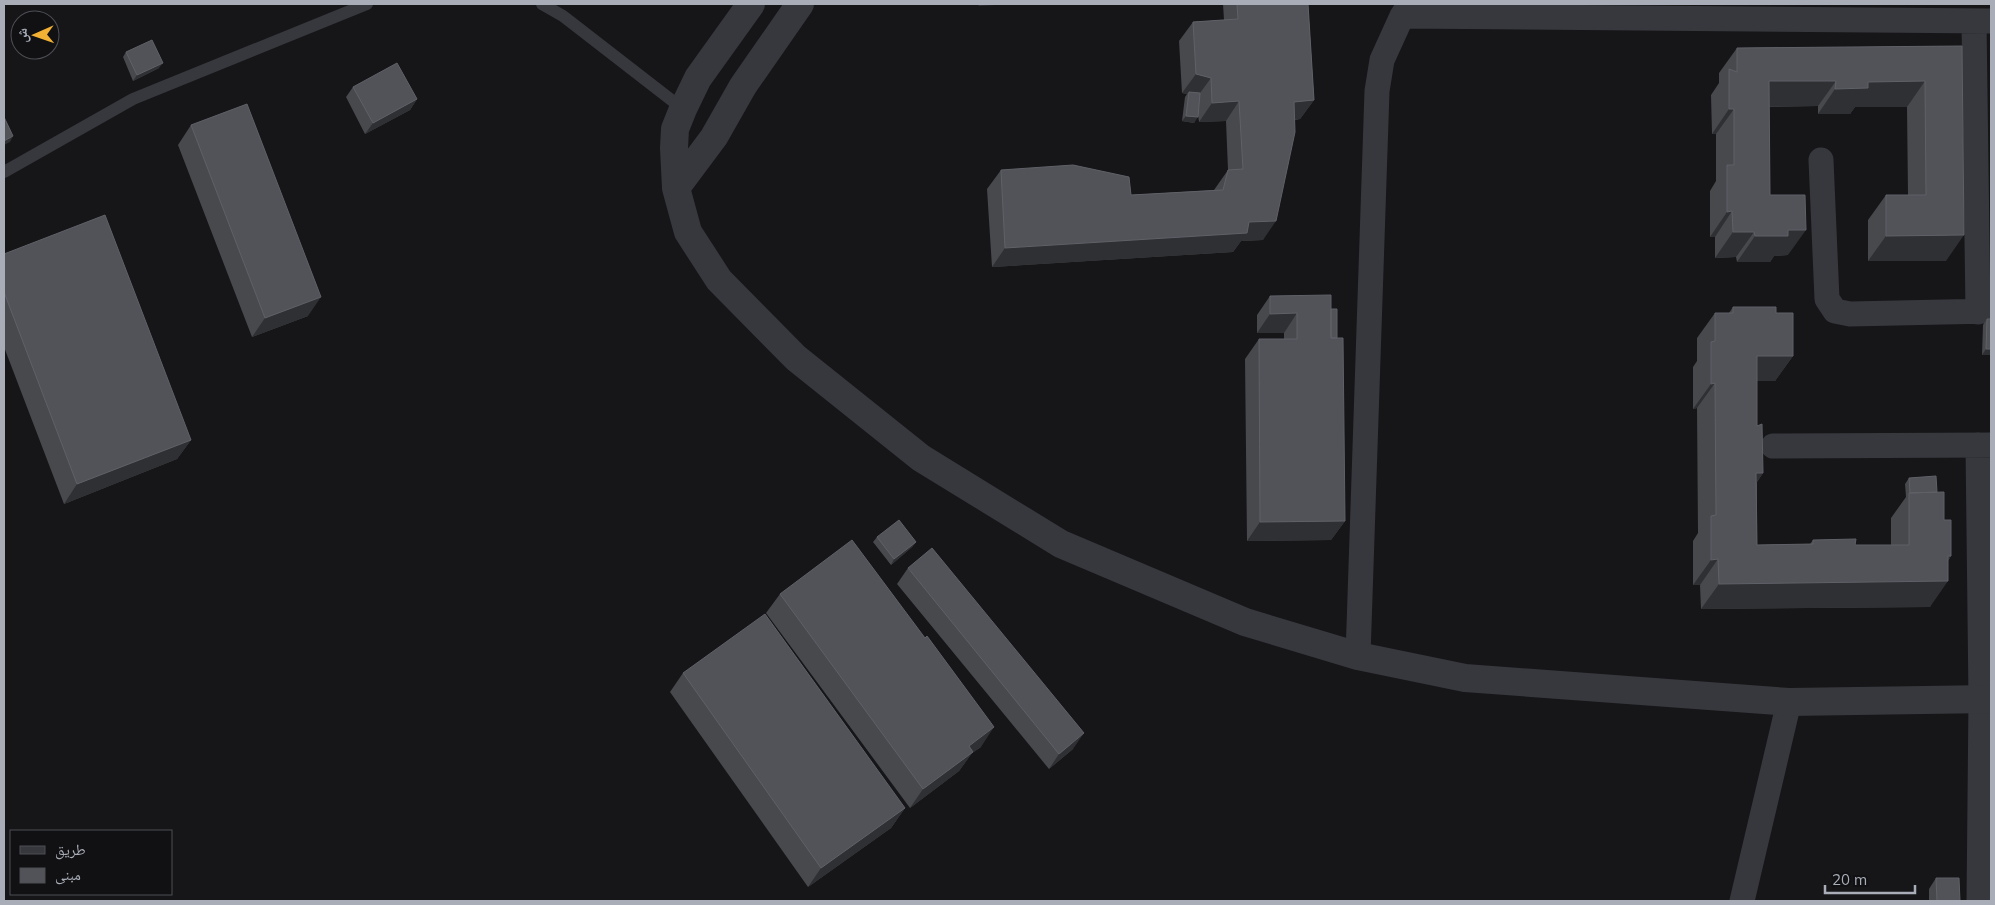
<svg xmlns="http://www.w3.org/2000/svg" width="1995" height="905" viewBox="0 0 1995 905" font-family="Mulish,'Noto Naskh Arabic',sans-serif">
	<rect width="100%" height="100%" fill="#161618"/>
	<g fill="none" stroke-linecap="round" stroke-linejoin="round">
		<!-- service -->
		<path stroke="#37383d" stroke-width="12" d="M542 4 563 16 683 109
			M4 172 133 99 367 4"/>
		<!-- minor -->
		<path stroke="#37383d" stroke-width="25" d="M1402 16 1991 21
			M1974 21 1978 312
			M1821 160 1827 299 1835 311 1850 314 1991 311
			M1978 445 1981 699 1979 901
			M1773 446 1991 445
			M1358 656 1377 91 1382 60 1402 16 1410 4
			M1742 901 1789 702"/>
		<!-- tertiary -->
		<path stroke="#37383d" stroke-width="28" d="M751 4 698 78 683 109 675 129 674 148 676 188 688 232 719 280 796 358 921 458 1061 544 1245 622 1358 656 1465 678 1789 702 1991 699
			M676 188 714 137 743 86 800 4"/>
	</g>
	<!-- wall -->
	<path fill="#47494d" d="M1223 4H1308L1314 100 1300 119 1295 120 1263 240 1241 241 1233 252 992 267 987 189 1001 170 1131 195 1214 190 1228 170 1226 121 1199 122 1198 114 1194 123 1182 121 1185 97 1187 94 1182 93 1179 41 1193 22 1224 20Z
		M1962 46 1946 261H1868V220L1886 195H1908L1907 107H1855L1850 114H1818V106L1769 107 1770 195 1788 255 1774 256 1770 262H1737L1736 257 1715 258V237H1710V191L1716 181V134H1712L1711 95 1719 83V73L1737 48Z
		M126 52 159 68 133 81 123 57Z
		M353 87 417 99 410 110 365 134 346 97Z
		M191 125 308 316 252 337 178 145Z
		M4 254 191 440 177 459 64 504 4 347Z
		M1270 296 1331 309 1337 338 1345 521 1331 540 1247 541 1245 359 1259 339H1284V333H1257V315Z
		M1733 307 1776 313 1793 356 1775 381H1757V426L1763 473 1757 482V545L1810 544 1813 540 1855 545H1891V518L1906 497 1905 484 1909 478 1937 492 1944 520 1951 556 1948 561 1930 607 1701 609 1700 585H1693V541L1698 533 1697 408 1693 409V367L1697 361V338L1715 313H1729Z
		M1987 319 1991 355H1982L1983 325Z
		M877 537 916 542 912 547 891 565 873 542Z
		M908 568 1073 749 1049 769 897 584Z
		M780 594 981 747 972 753 959 771 910 808 766 613Z
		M683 673 905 808 891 828 808 887 670 692Z
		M1936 878 1960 901H1929V889Z"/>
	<!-- shaded-wall -->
	<path fill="#2f3033" d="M980 4H1014L978 6Z
		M163 63 159 68 133 81 137 75Z
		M1196 74 1211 78 1197 97 1189 92 1187 94 1182 93Z
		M1769 81H1836L1818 106 1751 107Z
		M1925 81 1907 107H1855L1850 114H1818L1835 89 1868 82Z
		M417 99 410 110 365 134 373 123Z
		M1314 100 1300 119 1280 121 1294 102Z
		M1239 101 1226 121 1199 122 1212 103Z
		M1729 109H1734L1716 134H1712Z
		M1186 116 1198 117 1194 123 1182 121Z
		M13 136 10 142 4 145V141Z
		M1732 211 1715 237H1710L1727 212Z
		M1276 221 1263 240 1241 241 1233 252 992 267 1005 248 1249 222Z
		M1788 230H1806L1788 255 1774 256 1770 262H1737L1755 236Z
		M1733 232H1754L1736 257 1715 258Z
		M1964 235 1946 261H1868L1886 236Z
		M321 297 308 316 252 337 265 318Z
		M1297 313 1284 333H1257L1270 314Z
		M1986 349H1991V355H1982Z
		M1757 356H1793L1775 381H1739Z
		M1715 383 1697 408 1693 409 1711 384Z
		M191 440 177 459 64 504 77 484Z
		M1756 473H1763L1745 498Z
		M1345 521 1331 540 1247 541 1260 522Z
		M916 542 912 547 891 565 894 559Z
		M1948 556H1951L1933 581H1948L1930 607 1701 609 1719 584Z
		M1718 559 1700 585H1693L1711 560Z
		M994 727 981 747 972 753 959 771 910 808 923 789 969 746Z
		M1084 733 1073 749 1049 769 1059 754Z
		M905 808 891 828 808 887 821 868Z"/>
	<!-- building -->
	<path fill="#525359" stroke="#5f6168" d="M1237 4H1308L1314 100 1294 102 1295 132 1276 221 1249 222 1247 233 1005 248 1001 170 1073 165 1129 177 1131 195 1223 190 1228 170 1243 169 1239 101 1212 103 1211 78 1196 74 1193 22 1238 19Z
		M152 40 163 63 137 75 126 52Z
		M1962 46 1964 235 1886 236V195H1926L1925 81 1868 82V88L1835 89 1836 81H1769L1770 195H1805L1806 230H1788V236H1755L1754 232H1733L1732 211 1727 212V165H1734V109H1729V69L1737 72V48Z
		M397 63 417 99 373 123 353 87Z
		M1189 92 1200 93 1198 117 1186 116Z
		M247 104 321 297 265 318 191 125Z
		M4 117 13 136 4 141Z
		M105 215 191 440 77 484 4 292V254Z
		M1331 295V338H1343L1345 521 1260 522 1259 339H1297V313L1270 314V296Z
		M1733 307H1776V313H1793V356H1757V426L1762 424 1763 473H1756L1757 545 1813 544V540L1856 539 1855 545H1909V493L1944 492V520H1951V556H1948V581L1719 584 1718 559 1711 560V516L1716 515 1715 383 1711 384V342L1715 341V313H1733Z
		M1331 309H1337V338H1331Z
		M1987 319H1991V349H1986Z
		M1936 476 1937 492 1910 493 1909 478Z
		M899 520 916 542 894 559 877 537Z
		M852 540 925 638 927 636 994 727 969 746 973 752 923 789 780 594Z
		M932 548 1084 733 1059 754 908 568Z
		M765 614 905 808 821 868 683 673Z
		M1936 878H1959L1960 901H1937Z"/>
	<!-- border -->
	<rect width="1995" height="905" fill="none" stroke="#a8adb8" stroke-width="10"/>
	<!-- legend -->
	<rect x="10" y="830" width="162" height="65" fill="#111113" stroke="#4d4f55"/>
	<rect x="20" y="846" width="25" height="8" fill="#37383d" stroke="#4d4f55"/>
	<text x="55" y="855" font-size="15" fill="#a8adb8">طريق</text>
	<rect x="20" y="868" width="25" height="15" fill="#525359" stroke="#4d4f55"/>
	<text x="55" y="880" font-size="15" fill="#a8adb8">مبنى</text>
	<!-- north arrow -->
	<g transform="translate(35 35) rotate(268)"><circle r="24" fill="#111113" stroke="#4d4f55"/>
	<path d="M0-4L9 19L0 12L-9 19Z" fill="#f2b134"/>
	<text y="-8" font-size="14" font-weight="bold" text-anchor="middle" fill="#a8adb8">ش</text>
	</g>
	<!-- scale -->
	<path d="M1825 885v8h90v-8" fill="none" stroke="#a8adb8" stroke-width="2.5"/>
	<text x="1832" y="885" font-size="15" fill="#a8adb8" stroke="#111113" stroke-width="4" paint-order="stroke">20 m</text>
</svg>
